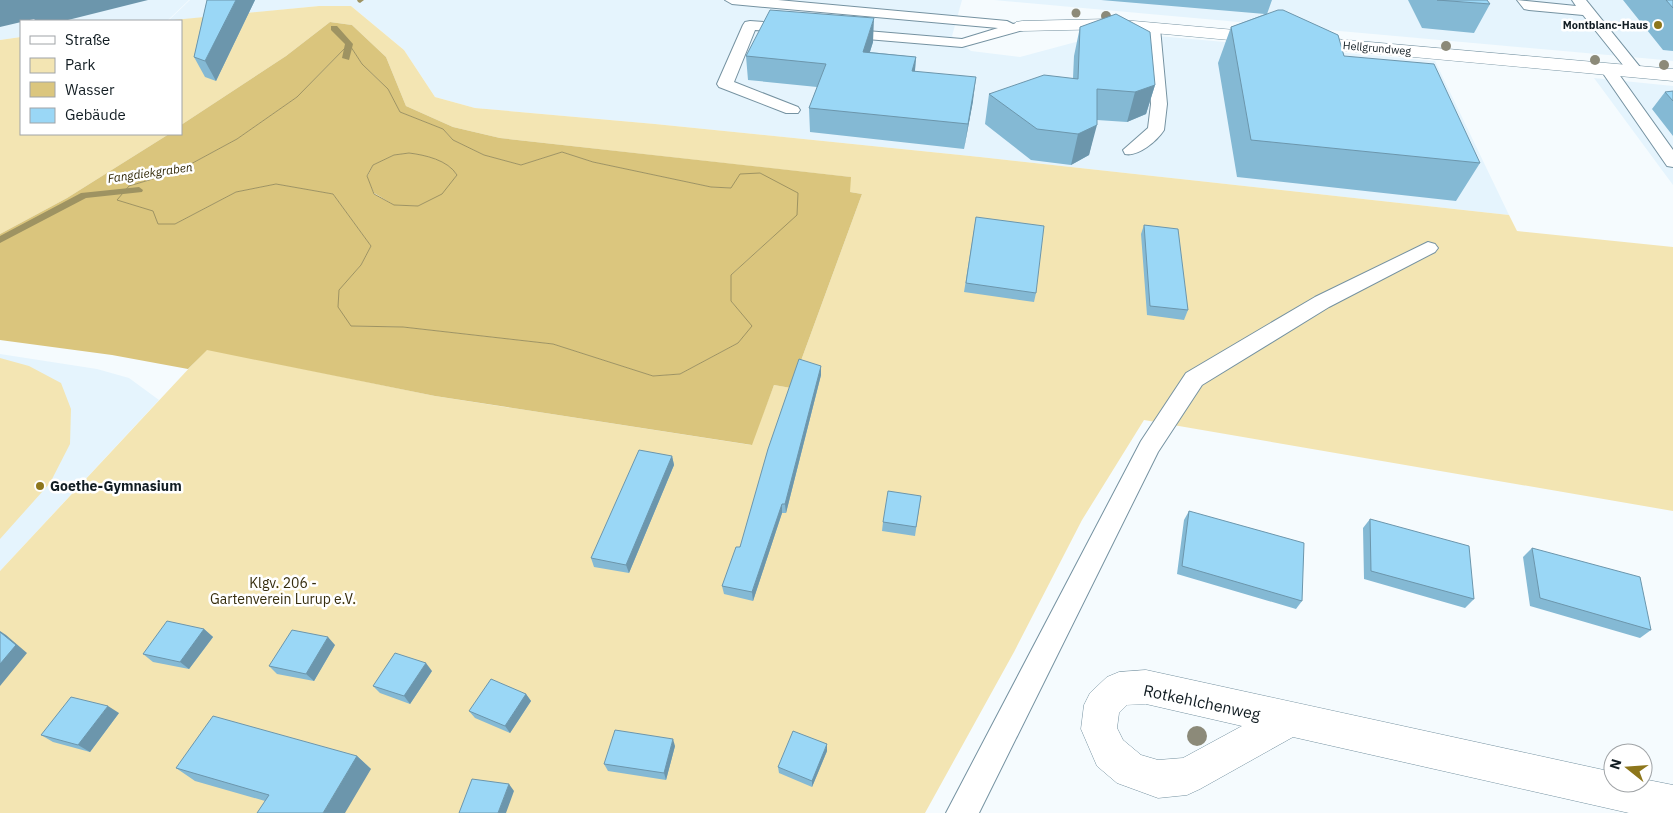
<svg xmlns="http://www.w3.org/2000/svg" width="1673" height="813" viewBox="0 0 1673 813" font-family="'IBM Plex Sans',sans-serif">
	<rect width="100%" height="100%" fill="#f5fbfe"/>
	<!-- built -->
	<path fill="#e5f4fd" d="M0 0H189L167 21H21V37L0 40Z
		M190 0H962L952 36 971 51 1020 57 1113 32 1435 61 1509 215 980 157 655 124 475 108 435 97 404 50 351 6H319L168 21Z
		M994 0H1673V61L1653 59Z
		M1594 78 1673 86V185Z
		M0 354 97 369 129 378 159 400 0 571Z"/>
	<!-- green -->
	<path fill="#f3e5b3" d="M319 6H351L404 50 435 97 475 108 655 124 980 157 1509 215 1517 231 1673 247V511L1144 420 1082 520 1014 652 925 813H0V571L207 349 435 396 751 445 774 385 791 388 862 194 850 192V177L500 138 453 127 406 106 386 57 352 25 330 22 286 56 181 125V21H163Z
		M21 37V134H169L67 198 0 234V40Z
		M0 358 29 366 61 383 71 409 70 444 50 483 0 539Z"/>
	<!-- forest -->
	<path fill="#dac57d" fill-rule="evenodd" d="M330 22 352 25 386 57 406 106 453 127 500 138 851 177 850 192 862 194 791 388 774 385 752 445 435 396 207 350 188 369 112 355 0 340V234L67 198 169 134H181V125L286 56ZM349 44 362 64 388 89 400 112 443 129 453 140 484 155 521 165 562 152 593 162 711 187 731 188 760 173 773 181 775 235 731 275V301L751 326 738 343 680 374 653 376 553 344 403 327 351 326 339 291 361 265 371 246 333 194 276 184 236 192 175 224H158L154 211 118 200 129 186 176 172 237 139 297 97Z
		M409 153C426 155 448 160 457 175L443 194 418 206 394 205 374 193 367 177 373 165 394 155Z"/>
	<!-- water -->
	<path fill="#dbc67e" stroke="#9e9362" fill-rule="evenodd" d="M349 44 362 64 388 89 400 112 443 129 453 140 484 155 521 165 562 152 593 162 711 187 731 188 740 174 760 173 798 193 797 215 731 275V301L752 326 738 343 680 374 653 376 553 344 403 327 351 326 338 307 339 290 361 265 371 246 333 194 276 184 236 192 175 224H158L153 211 117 200 129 186 176 172 237 139 297 97ZM409 153C425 155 448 160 457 175L442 194 418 206 394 205 374 194 367 176 373 165 394 155Z"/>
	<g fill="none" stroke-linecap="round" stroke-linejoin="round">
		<!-- stream -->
		<path fill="#9e9362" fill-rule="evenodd" d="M357 0H364L360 3 358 2Z
			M331 26H337L353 44 349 60 342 58 345 44 331 30Z
			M139 187 143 190 142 192 86 198 0 243V236L81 193Z"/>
		<!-- service casing -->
		<g stroke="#7592a1" stroke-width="2">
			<path id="service" d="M725 0H778L1007 21 1013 24 1022 22 1027 23 1029 26 1027 29 962 47 843 37 838 36 836 33 838 30 843 29 962 39 998 28 732 4Z
				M1517 0 1576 6 1572 0H1586L1644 72 1641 75H1631L1583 15 1529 10 1524 9Z
				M750 21 791 24 796 25 798 28 796 31 791 32 755 30 734 82 798 107 800 110 798 113H786L719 87 717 84 743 25 745 22Z
				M1153 24 1158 25 1160 28 1167 104 1164 130C1157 141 1138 157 1125 154L1123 150 1148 128 1151 104 1146 28 1148 25Z
				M1608 64 1613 66 1673 150V167L1667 166 1600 69 1603 66Z
				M1428 242 1435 244 1438 248 1435 252 1329 307 1202 385 1158 452 979 813H946L1141 441 1186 373 1315 297Z"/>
		</g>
		<!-- minor casing -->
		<g stroke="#7592a1" stroke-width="1">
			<path id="minor" d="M1111 19 1673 69V81L1111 29 1022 31 1016 30 1013 26 1016 22 1022 21Z
				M1146 670 1613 772V783H1643V779L1673 785V813H1629L1293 737 1200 789 1187 795 1158 798 1117 783 1097 766 1081 729 1084 705 1090 693 1107 677 1119 672ZM1146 704 1242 726 1183 758 1158 760 1141 755 1123 740 1117 728 1119 713 1127 705Z"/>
		</g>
		<!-- service -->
		<use href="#service" fill="#fff" fill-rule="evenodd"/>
		<!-- minor -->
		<use href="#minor" fill="#fff" fill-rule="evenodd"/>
	</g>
	<!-- trees -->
	<g fill="#8c8a79">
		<circle cx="1076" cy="13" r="4.5"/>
		<circle cx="1106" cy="16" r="5"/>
		<circle cx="1446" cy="46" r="5"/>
		<circle cx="1595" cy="60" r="5"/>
		<circle cx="1664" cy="65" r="5"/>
		<circle cx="1197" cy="736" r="10"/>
	</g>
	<!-- wall -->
	<path fill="#84b9d4" d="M207 0H255L216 81 205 77 194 57Z
		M1101 0H1272L1267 14 1344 56 1480 163 1456 201 1237 177 1218 63 1231 27 1265 14Z
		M1408 0H1487L1490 4 1474 33 1422 28Z
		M1623 0H1673V51L1663 50Z
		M1080 27 1155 85 1146 114 1127 122 1097 120 1089 155 1071 165 1031 160 985 124 989 94 1073 78 1074 56Z
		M873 42 870 52 916 57 915 71 973 101 964 149 810 132 809 108 817 87 748 80 746 56Z
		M1673 91V136L1652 109 1665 92Z
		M976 217 1036 293 1034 302 964 292Z
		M1144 225 1188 310 1184 320 1147 315 1141 234Z
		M821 366V375L786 513H782L753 601 724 594 722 586Z
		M672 456 674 465 629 573 594 567 591 558Z
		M921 496 915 536 882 531 883 522Z
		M1189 511 1302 601 1296 609 1177 574 1184 520Z
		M1370 519 1474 599 1465 608 1364 579 1363 528Z
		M1532 548 1651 630 1640 638 1530 606 1523 557Z
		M204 629 213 637 189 669 153 662 143 654Z
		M335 645 314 681 277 674 269 666Z
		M432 671 410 704 380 693 373 686Z
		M526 694 531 701 510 733 475 718 469 711Z
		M119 713 90 752 53 742 41 735Z
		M675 746 666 780 608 771 604 764Z
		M827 751 812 787 779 773 778 767Z
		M357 756 371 769 265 801 195 781 176 768Z"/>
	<!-- shaded-wall -->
	<path fill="#6c96ac" d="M0 0H148L64 21H36L34 19 0 27Z
		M236 0H255L216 81 205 61Z
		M874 18 873 42 862 76 863 52Z
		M916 57 914 81 912 71Z
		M976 77 973 101 964 149 968 124Z
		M1155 85 1146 114 1127 122 1135 92Z
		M1097 125 1089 155 1071 165 1078 134Z
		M821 366V375L786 513 785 504Z
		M672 456 674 465 629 573 626 565Z
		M782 504V513L753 601 752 592Z
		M204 629 213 637 189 669 180 662Z
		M0 631 6 635 27 653 0 686Z
		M328 637 335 645 314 681 306 674Z
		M426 663 432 671 410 704 404 696Z
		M526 694 531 701 510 733 505 726Z
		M108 706 119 713 90 752 78 745Z
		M673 739 675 746 666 780 664 773Z
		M827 744V751L812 787V781Z
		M357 756 371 769 345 813H323Z
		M509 784 514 791 506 813H498Z"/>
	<!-- building -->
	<path fill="#9ad7f6" stroke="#6c96ac" d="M207 0H236L205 61 194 57Z
		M1437 0H1487L1490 4Z
		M1666 0H1673V8Z
		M770 10 874 18 863 52 916 57 912 71 976 77 968 124 809 108 826 64 746 56Z
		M1278 10H1283L1338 35 1344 56 1434 64 1480 163 1251 140 1231 27Z
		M1116 14 1150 32 1155 85 1135 92 1097 89V125L1078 134 1037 129 989 94 1044 75 1078 79 1080 27Z
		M1673 91V101L1665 92Z
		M976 217 1044 226 1036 293 966 283Z
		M1144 225 1178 229 1188 310 1150 306Z
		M799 359 821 366 785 504H782L752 592 722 586 736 547H740L768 449Z
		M639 450 672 456 626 565 591 558Z
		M888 491 921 496 916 527 883 522Z
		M1189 511 1304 543 1302 601 1182 566Z
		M1370 519 1469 546 1474 599 1371 571Z
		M1532 548 1640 577 1651 630 1540 598Z
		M167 621 204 629 180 662 143 654Z
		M292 630 328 637 306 674 269 666Z
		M0 632 16 645 0 664Z
		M395 653 426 663 404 696 373 686Z
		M491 679 526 694 505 726 469 711Z
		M71 697 108 706 78 745 41 735Z
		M213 716 357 756 323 813H257L269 795 176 768Z
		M615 730 673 739 664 773 604 764Z
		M793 731 827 744 812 781 778 767Z
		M472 779 509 784 498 813H459Z"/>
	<!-- markers -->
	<g fill="#8d761b" stroke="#fff" stroke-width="2">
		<circle cx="1658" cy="25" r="5"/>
		<circle cx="40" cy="486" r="5"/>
	</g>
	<g text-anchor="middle" stroke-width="5" stroke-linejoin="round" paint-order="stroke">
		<!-- far-poi labels -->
		<g font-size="11" font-weight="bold" fill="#111c22" stroke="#fff" text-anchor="end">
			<text x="1648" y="29">Montblanc-Haus</text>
		</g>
		<!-- far-street labels -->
		<g font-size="11" fill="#111c22" stroke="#fff">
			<text transform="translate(1377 48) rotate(5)" y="4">Hellgrundweg</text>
		</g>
		<!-- far-water labels -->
		<g font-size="12" font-style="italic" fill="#322908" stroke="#fff">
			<text transform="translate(150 173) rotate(-8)" y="4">Fangdiekgraben</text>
		</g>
		<!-- poi labels -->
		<g font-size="14" font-weight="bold" fill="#111c22" stroke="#fff" text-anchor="start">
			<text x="50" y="491">Goethe-Gymnasium</text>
		</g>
		<!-- park labels -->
		<g font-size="14" fill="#362d0d" stroke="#fff">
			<text x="283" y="588">Klgv. 206 -<tspan x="283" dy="16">Gartenverein Lurup e.V.</tspan></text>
		</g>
		<!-- near-street labels -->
		<g font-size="16" fill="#111c22" stroke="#fff">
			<text transform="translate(1202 702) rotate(12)" y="6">Rotkehlchenweg</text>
		</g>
	</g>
	<!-- legend -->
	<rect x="20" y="20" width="162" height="115" fill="#ffffff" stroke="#a0a4a7"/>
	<rect x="30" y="36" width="25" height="8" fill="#ffffff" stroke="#a0a4a7"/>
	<text x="65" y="45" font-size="15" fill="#111c22">Straße</text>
	<rect x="30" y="58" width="25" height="15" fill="#f3e5b3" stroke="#a0a4a7"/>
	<text x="65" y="70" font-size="15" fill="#111c22">Park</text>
	<rect x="30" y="82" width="25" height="15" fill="#dbc67e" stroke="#a0a4a7"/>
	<text x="65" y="95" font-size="15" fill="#111c22">Wasser</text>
	<rect x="30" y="108" width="25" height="15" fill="#9ad7f6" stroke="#a0a4a7"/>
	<text x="65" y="120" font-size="15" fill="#111c22">Gebäude</text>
	<!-- north arrow -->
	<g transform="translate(1628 768) rotate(287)"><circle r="24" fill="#ffffff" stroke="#a0a4a7"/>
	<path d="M0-4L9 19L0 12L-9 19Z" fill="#8d761b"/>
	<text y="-8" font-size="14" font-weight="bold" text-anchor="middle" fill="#111c22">N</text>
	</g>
</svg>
